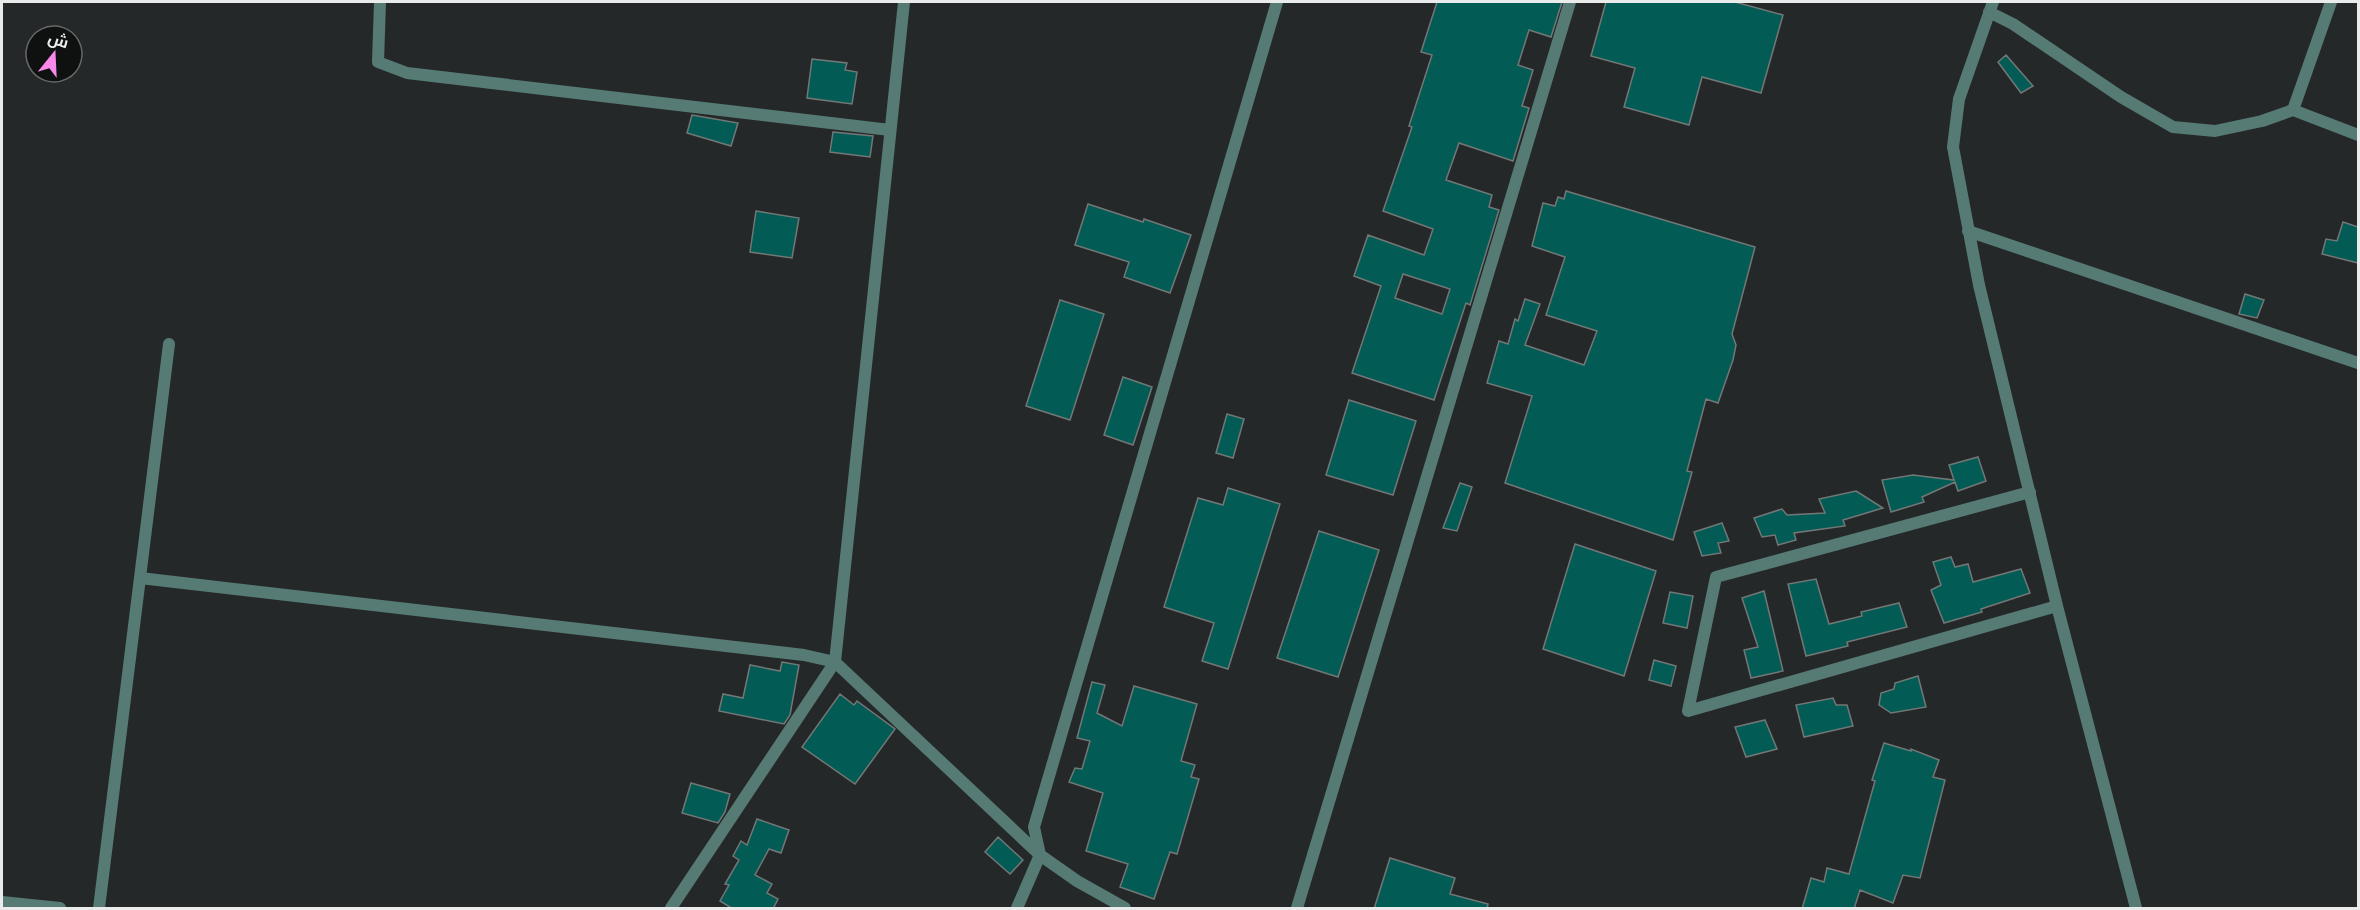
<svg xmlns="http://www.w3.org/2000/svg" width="2360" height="910" viewBox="0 0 2360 910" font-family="Raleway,Cairo,sans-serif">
	<rect width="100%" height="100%" fill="#252828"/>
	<!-- building -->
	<path fill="#025c55" stroke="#737776" stroke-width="1.5" fill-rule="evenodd" d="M1437 2H1562L1551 37 1529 30 1518 65 1533 70 1522 106 1529 108 1513 161 1459 143 1446 180 1492 195 1489 207 1499 210 1470 305 1466 303 1434 400 1352 373 1381 286 1354 276 1368 235 1424 255 1433 229 1383 211 1412 127 1409 126 1432 55 1421 52ZM1403 274 1450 289 1442 314 1395 298Z
		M1606 2H1735L1783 15 1761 93 1702 77 1689 125 1624 107 1635 68 1591 56Z
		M2006 55 2033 86 2021 93 1998 62Z
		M812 59 847 63 845 70 857 72 852 104 807 98Z
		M692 115 738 123 731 146 687 133Z
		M833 132 873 136 870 157 830 152Z
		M1566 191 1755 247 1732 334 1736 345 1733 360 1718 403 1706 399 1687 471 1692 472 1673 540 1505 483 1532 396 1487 383 1499 341 1508 344 1515 319 1518 321 1525 299 1540 304 1525 345 1584 365 1597 331 1546 315 1565 257 1532 246 1543 203 1555 206 1558 197 1564 199Z
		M1088 204 1143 222 1144 219 1191 235 1170 293 1124 277 1129 262 1075 245Z
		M756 211 799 218 792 258 750 252Z
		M2343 222 2358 227V263L2322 254 2326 239 2337 241Z
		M2245 294 2264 300 2257 318 2239 314Z
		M1060 300 1104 314 1070 420 1026 406Z
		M1123 377 1152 387 1133 445 1104 435Z
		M1349 400 1416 421 1393 495 1326 475Z
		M1227 414 1244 419 1233 458 1216 453Z
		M1978 457 1986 481 1958 491 1955 482 1922 497 1924 502 1891 512 1882 480 1913 475 1954 480 1949 465Z
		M1460 483 1472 487 1457 531 1443 528Z
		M1228 488 1280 504 1228 669 1202 661 1214 623 1164 607 1198 498 1223 505Z
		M1856 491 1883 508 1843 520 1845 526 1794 533 1796 540 1778 545 1775 535 1762 537 1754 518 1782 509 1787 515 1825 513 1819 499Z
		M1722 523 1729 541 1718 543 1721 553 1702 556 1694 532Z
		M1319 531 1379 550 1338 677 1277 658Z
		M1575 544 1656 571 1624 676 1543 649Z
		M1951 557 1955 567 1968 564 1973 582 2021 569 2030 593 1981 609 1982 612 1944 623 1931 590 1941 585 1933 562Z
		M1816 579 1829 624 1862 616 1861 612 1899 603 1907 627 1847 642 1848 646 1806 656 1788 584Z
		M1764 591 1783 671 1751 678 1744 650 1758 647 1742 598Z
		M1670 592 1693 596 1687 628 1663 623Z
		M1654 660 1676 666 1671 686 1649 680Z
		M782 662 799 665 790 715 784 724 719 711 723 694 743 698 750 665 780 671Z
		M1918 676 1926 707 1891 713 1879 705 1881 693 1894 689 1895 683Z
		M1092 682 1105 685 1097 713 1122 726 1134 686 1197 704 1181 761 1195 765 1191 777 1199 779 1177 854 1170 852 1154 899 1120 887 1128 864 1086 851 1103 793 1069 782 1075 768 1082 769 1090 741 1077 738Z
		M840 694 854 705 857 701 895 729 855 784 802 747Z
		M1833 698 1836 705H1847L1853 726 1804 737 1796 705Z
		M1765 720 1777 749 1746 757 1735 727Z
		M1884 743 1911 751V749L1939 760 1933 777 1945 780 1920 878 1903 875 1893 903 1860 890 1854 909H1802L1811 878 1824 882 1827 868 1849 874 1875 781 1872 780Z
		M691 783 730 794 725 812 718 823 682 813Z
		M757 819 789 830 781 853 769 849 755 875 772 884 767 893 778 899 773 909H733L720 901 729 885 725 884 739 860 733 856 741 841 747 845Z
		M998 837 1023 860 1010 874 985 852Z
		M1390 858 1455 878 1450 894 1488 904 1487 909H1374Z"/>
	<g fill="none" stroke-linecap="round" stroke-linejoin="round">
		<!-- street -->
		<path stroke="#567b75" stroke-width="12" d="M380 2 378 62 407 73 890 130
			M1993 2 1959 99 1953 147 1979 285 2057 606 2136 908
			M1989 12 2013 24 2121 97 2173 127 2215 131 2262 121 2293 110 2358 135
			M2293 110 2331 2
			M1968 231 2358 363
			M2030 492 1716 577 1688 711 2057 606
			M140 578 804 655 835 662 1040 855 1077 881 1125 908
			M2 902 60 908
			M99 908 169 344
			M671 908 835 662 904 2
			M1017 908 1040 855 1034 827 1277 2
			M1297 908 1570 2"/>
	</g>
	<!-- border -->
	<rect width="2360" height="910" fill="none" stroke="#e9eceb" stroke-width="6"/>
	<!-- north arrow -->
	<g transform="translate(54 54) rotate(18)"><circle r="28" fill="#0f1110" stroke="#666968" stroke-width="1.5"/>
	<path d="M0-4.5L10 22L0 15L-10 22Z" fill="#f888ea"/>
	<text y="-9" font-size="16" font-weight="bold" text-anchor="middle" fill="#e9eceb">ش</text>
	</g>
</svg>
